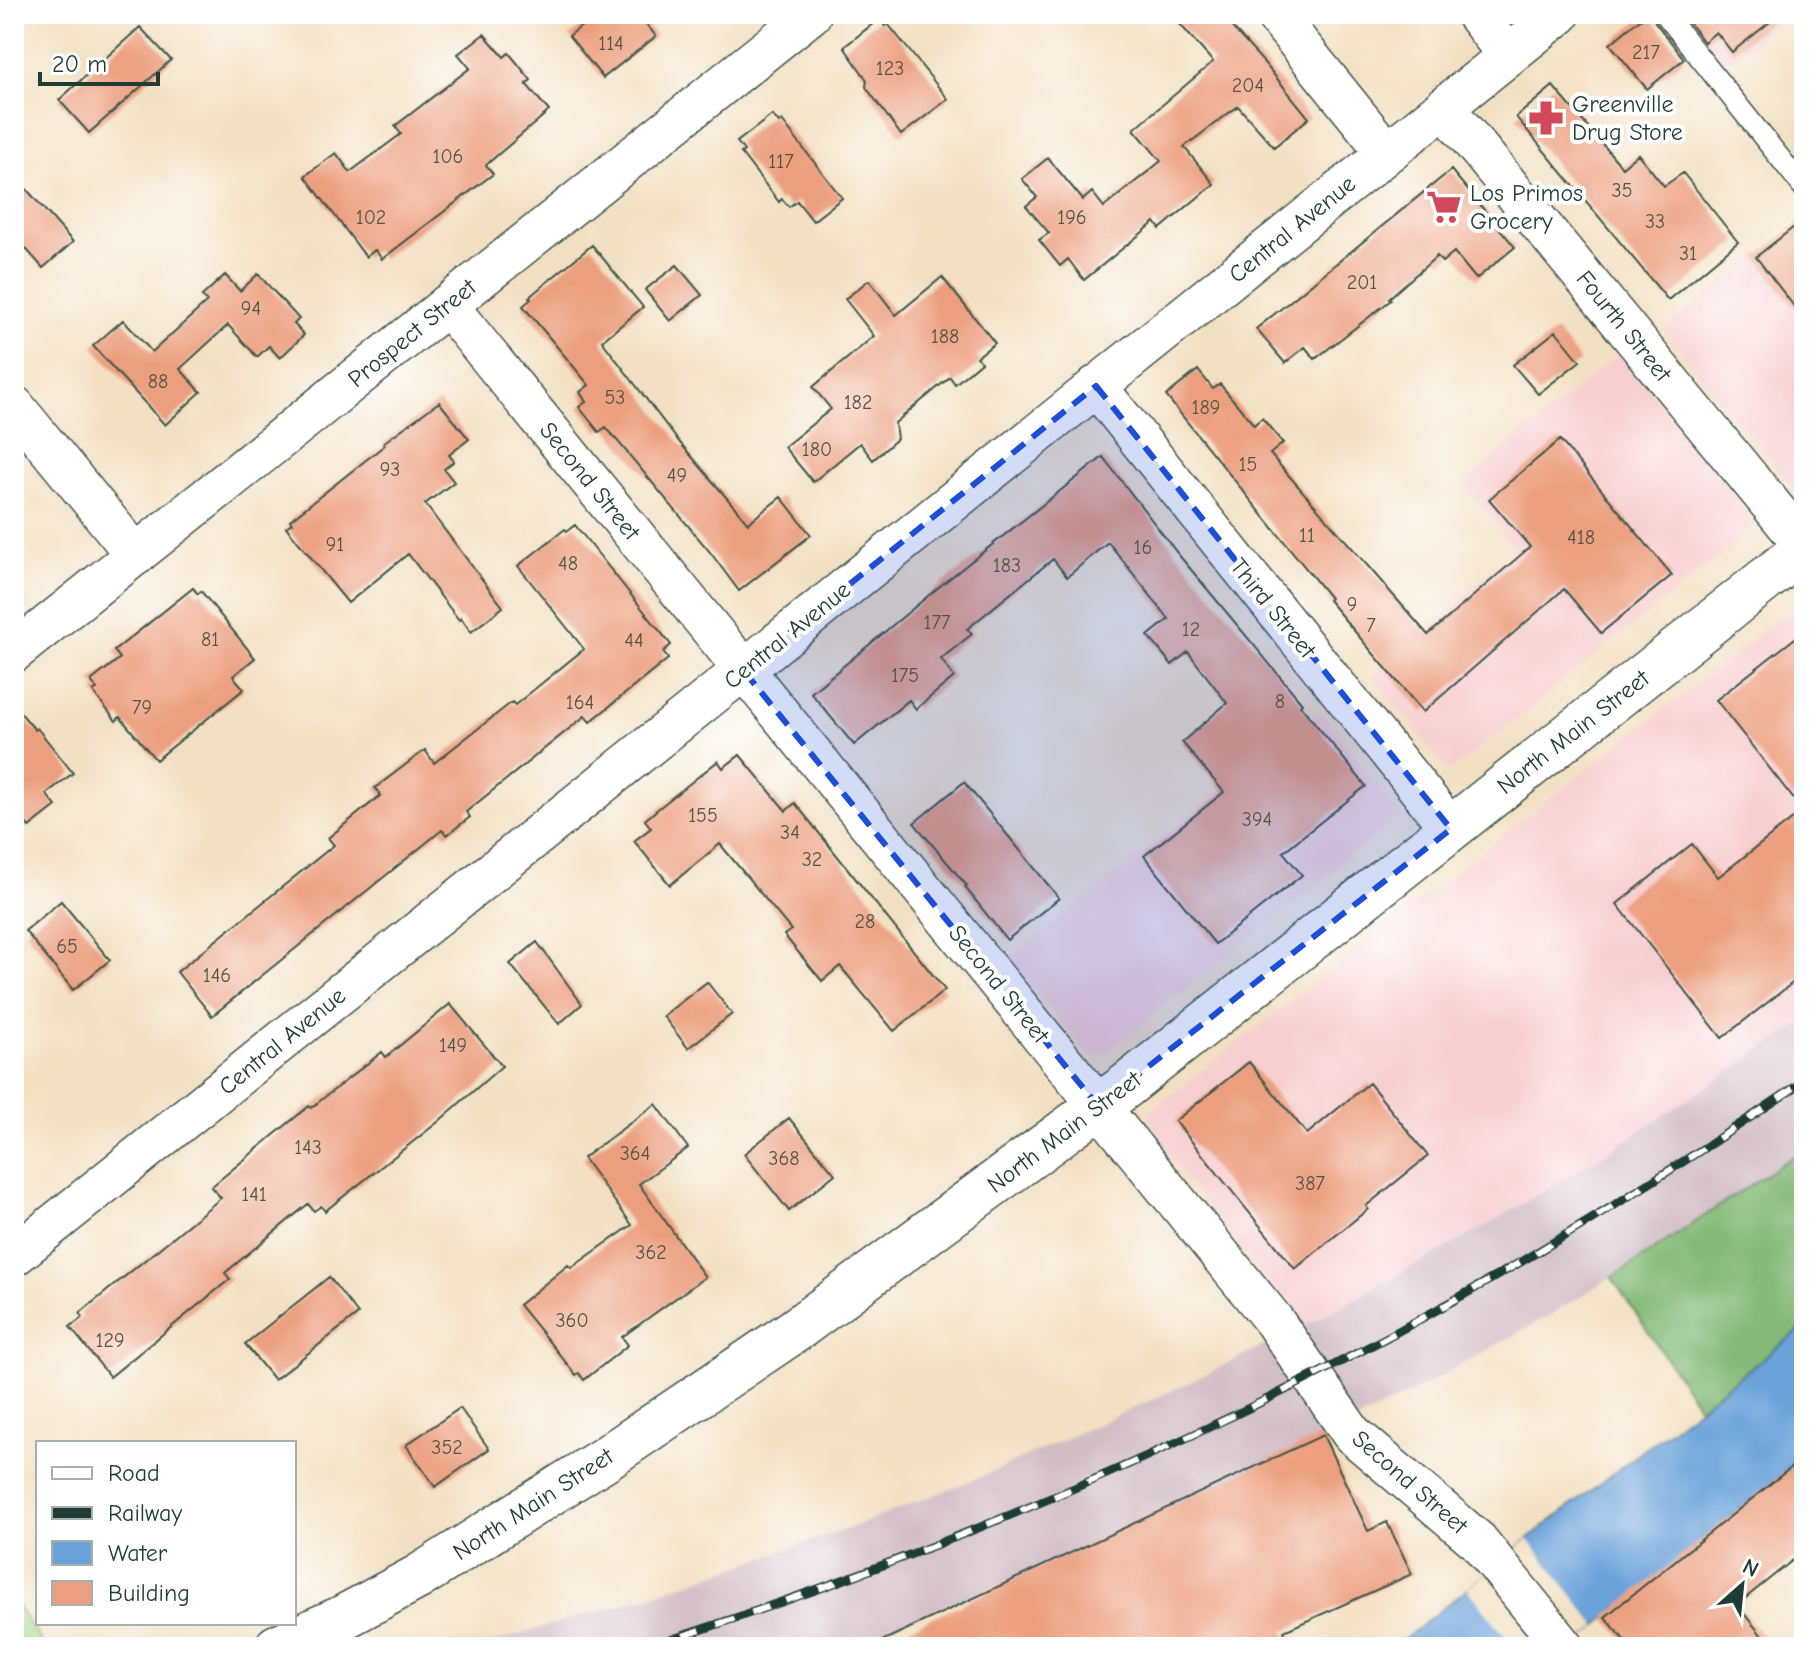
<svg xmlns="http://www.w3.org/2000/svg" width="1818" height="1661" viewBox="0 0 1818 1661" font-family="'Comic Neue',sans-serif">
	<rect width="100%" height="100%" fill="#fff"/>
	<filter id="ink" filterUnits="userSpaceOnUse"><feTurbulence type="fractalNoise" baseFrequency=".0125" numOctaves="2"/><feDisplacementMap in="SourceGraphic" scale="16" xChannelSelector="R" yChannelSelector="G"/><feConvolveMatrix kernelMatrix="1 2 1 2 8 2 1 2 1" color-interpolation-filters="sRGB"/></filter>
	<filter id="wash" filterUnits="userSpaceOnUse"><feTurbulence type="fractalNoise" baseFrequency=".006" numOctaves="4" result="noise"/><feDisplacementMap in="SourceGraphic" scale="32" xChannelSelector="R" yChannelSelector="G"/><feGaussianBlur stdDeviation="1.8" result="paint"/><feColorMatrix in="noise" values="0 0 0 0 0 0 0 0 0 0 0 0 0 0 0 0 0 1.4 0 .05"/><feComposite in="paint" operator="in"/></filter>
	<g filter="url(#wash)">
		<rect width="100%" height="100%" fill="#f3e0c3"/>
		<!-- built -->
		<path fill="#f7cfd0" d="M1686 14H1787L1726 65Z
			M1804 221V499L1794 490 1663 330Z
			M1619 353 1749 516 1752 525 1750 532 1451 771 1444 766 1372 677 1515 551 1465 483Z
			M1804 599V1068L1305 1330 1151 1136 1147 1122 1149 1112Z
			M1320 712 1402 815 1106 1053 1095 1056 1088 1054 1009 959Z"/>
		<!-- industrial -->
		<path fill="#d2bdc5" d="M1804 1022V1154L1676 1238 1548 1316 1418 1389 1296 1452 1026 1575 838 1647H478L643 1598 850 1528 985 1475 1182 1386 1311 1323 1486 1226 1610 1151Z"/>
		<!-- green -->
		<path fill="#a5da8b" stroke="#628c60" stroke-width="2" d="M14 1601 45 1647H14Z"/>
		<!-- forest -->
		<path fill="#84ba77" stroke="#527c56" stroke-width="2" d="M1804 1149V1327L1699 1407 1612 1278Z"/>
		<!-- water -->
		<path fill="#6ba2d9" stroke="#457086" stroke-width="2" d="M1804 1327V1457L1571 1647H1395L1528 1539Z"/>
		<!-- pier -->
		<path fill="#f3e0c3" d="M1528 1539 1597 1626 1571 1647H1514L1467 1588Z"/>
		<g id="blocks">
			<!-- building -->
			<path fill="#ec9f7e" d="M597 14H638L656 36 603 78 569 36Z
				M1171 14H1220L1266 65 1309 118 1274 147 1238 106 1184 147 1214 184 1160 229 1155 222 1084 280 1068 259 1060 266 1039 240 1049 233 1026 206 1037 197 1022 179 1048 158 1083 200 1092 192 1104 207 1161 161 1134 129 1213 62Z
				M1646 14H1652L1655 22 1684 59 1647 89 1610 44Z
				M1682 14H1780L1732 52 1716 32 1704 42Z
				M879 19 885 26 888 24 948 99 901 135 866 87 867 80 844 47Z
				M140 27 171 60 89 133 59 100Z
				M484 34 504 57 509 53 531 80 526 84 549 111 486 165 493 174 382 259 375 250 366 257 305 176 336 153 350 172 401 134 395 126 470 68 458 54Z
				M1553 86 1622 167 1638 154 1664 186 1683 173 1738 242 1668 300 1516 117Z
				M772 115 779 123 782 121 842 198 813 221 797 201 789 207 782 199 779 202 741 153 744 151 737 142Z
				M1451 170 1515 247 1476 279 1454 252 1442 262 1437 256 1389 298 1391 300 1315 359 1305 347 1285 363 1256 329Z
				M14 175 73 242 43 268 14 235Z
				M1804 219V319L1756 257Z
				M592 245 643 307 602 341 676 438 748 523 781 497 811 535 739 591 710 552 606 427 599 432 579 407 586 402 580 392 589 385 523 306 531 299 529 297Z
				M677 265 702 295 670 321 645 290Z
				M258 274 299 319 294 324 304 335 280 358 269 346 257 357 228 325 180 369 201 392 165 425 93 346 123 320 152 352 207 302 202 296 225 275 240 291Z
				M942 277 995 343 977 357 981 362 955 384 950 377 895 423 897 439 873 460 860 443 813 482 784 447 831 409 813 387 874 336 845 299 869 280 896 315Z
				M1556 331 1580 361 1538 394 1513 365Z
				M1198 370 1213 389 1220 384 1254 425 1262 418 1283 443 1270 454 1428 635 1530 547 1489 499 1560 440 1672 575 1601 633 1564 589 1423 712 1328 600 1330 598 1166 396Z
				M439 402 469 439 449 455 454 461 444 469 454 482 425 504 503 607 471 632 461 618 459 620 408 554 348 603 286 527 292 523 290 520 385 445 383 443Z
				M1103 457 1178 554 1302 703 1300 705 1366 786 1283 852 1302 875 1215 944 1144 856 1224 792 1182 742 1227 703 1188 652 1172 665 1148 636 1169 619 1108 542 1067 577 1053 559 967 629 972 634 941 659 954 677 916 709 909 700 854 745 811 693 940 586Z
				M575 525 671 645 663 652 668 659 590 722 585 716 466 812 470 817 447 835 442 830 212 1016 177 972 334 845 328 838 381 795 375 788 425 750 434 763 512 702 515 705 584 649 518 566 565 529 567 531Z
				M193 588 198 594 201 591 255 658 233 676 244 689 156 760 120 717 116 721 93 692 97 689 91 681 120 658 114 651Z
				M1804 631V974L1722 1038 1617 904 1692 844 1718 877 1803 811 1716 700Z
				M14 705 35 730 37 728 73 773 46 794 56 806 29 827 20 815 14 820Z
				M740 755 786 811 795 803 945 990 894 1031 840 966 822 981 784 935 791 930 720 844 670 885 634 841 651 828 645 820 659 808 718 761 723 768Z
				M964 782 1059 898 1007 940 965 887 967 886 914 823Z
				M61 901 110 960 73 990 25 931Z
				M537 942 582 1004 559 1024 510 964Z
				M707 982 732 1014 688 1048 663 1016Z
				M450 1004 502 1066 438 1122 325 1211 321 1206 314 1211 308 1204 225 1273 230 1279 110 1377 70 1327 83 1317 80 1313 221 1198 211 1187 309 1106 311 1108 382 1052 386 1057Z
				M1249 1062 1307 1134 1369 1083 1428 1156 1366 1206 1368 1209 1295 1269 1175 1121Z
				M656 1104 688 1148 639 1184 705 1277 622 1337 628 1345 584 1380 579 1373 576 1375 519 1305 568 1265 571 1268 632 1225 583 1158Z
				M789 1118 835 1174 789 1211 744 1154Z
				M329 1277 358 1314 274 1380 245 1344Z
				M460 1408 489 1449 435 1487 406 1445Z
				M1323 1435 1368 1531 1387 1522 1412 1574 1284 1631 1291 1647H869Z
				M1804 1457V1551L1737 1605 1771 1647H1630L1605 1617Z"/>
		</g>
	</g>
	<g filter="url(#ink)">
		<use href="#blocks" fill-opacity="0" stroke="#3f5549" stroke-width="2"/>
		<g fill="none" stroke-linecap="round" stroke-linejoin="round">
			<!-- service casing -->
			<g stroke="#3f5549" stroke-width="23">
				<path id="service" d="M1665 14 1804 188"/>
			</g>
			<!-- minor casing -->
			<g stroke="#3f5549" stroke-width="43">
				<path id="minor" d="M1275 14 1387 153
					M1476 14 1508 56
					M1444 107 1804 545
					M447 305 1274 1321 1352 1434 1478 1541 1564 1647
					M1096 386 1451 829
					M14 406 136 555
					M14 652 811 14
					M14 1256 1560 14"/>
			</g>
			<!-- secondary casing -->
			<g stroke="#3f5549" stroke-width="47">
				<path id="secondary" d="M277 1647 342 1618 418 1577 606 1458 794 1331 1126 1086 1804 549"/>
			</g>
			<!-- service -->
			<use href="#service" stroke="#fff" stroke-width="20"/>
			<!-- minor -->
			<use href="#minor" stroke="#fff" stroke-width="40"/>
			<!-- secondary -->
			<use href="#secondary" stroke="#fff" stroke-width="44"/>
			<!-- rail casing -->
			<g stroke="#1f3d34" stroke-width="9">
				<path id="rail" d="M649 1647C855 1580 1057 1502 1251 1407 1444 1313 1628 1202 1804 1081"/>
			</g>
			<!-- rail -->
			<use href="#rail" stroke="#fff" stroke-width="6" stroke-dasharray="18" stroke-linecap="butt"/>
		</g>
	</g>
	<!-- marked area -->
	<path fill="#1d4ed8" fill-opacity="0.2" stroke="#1d4ed8" stroke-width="6" stroke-dasharray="16 10" stroke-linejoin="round" d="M1096 386 1451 829 1098 1106 743 670Z"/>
	<!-- icons -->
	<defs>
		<g id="pharmacy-bare" transform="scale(2.76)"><path d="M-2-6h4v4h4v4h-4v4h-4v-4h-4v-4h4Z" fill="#d1495b" stroke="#fff" stroke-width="2.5" paint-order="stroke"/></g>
		<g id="supermarket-bare" transform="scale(2.76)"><path d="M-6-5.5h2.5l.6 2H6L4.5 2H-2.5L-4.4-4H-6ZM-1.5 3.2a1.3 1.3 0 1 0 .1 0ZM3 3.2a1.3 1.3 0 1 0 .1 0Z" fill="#d1495b" stroke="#fff" stroke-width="2.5" paint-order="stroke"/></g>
	</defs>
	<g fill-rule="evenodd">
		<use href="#pharmacy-bare" x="1546" y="118"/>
		<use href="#supermarket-bare" x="1444" y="207"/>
	</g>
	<g text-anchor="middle" stroke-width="8" stroke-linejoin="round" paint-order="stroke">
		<!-- number labels -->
		<g font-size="20" fill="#525646">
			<text x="611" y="50">114</text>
			<text x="1646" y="59">217</text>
			<text x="890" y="75">123</text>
			<text x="1248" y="92">204</text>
			<text x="448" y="163">106</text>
			<text x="781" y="168">117</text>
			<text x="1622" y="197">35</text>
			<text x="371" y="224">102</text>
			<text x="1072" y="224">196</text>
			<text x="1655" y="228">33</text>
			<text x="1688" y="260">31</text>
			<text x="1362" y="289">201</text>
			<text x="251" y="315">94</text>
			<text x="945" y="343">188</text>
			<text x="158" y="388">88</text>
			<text x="615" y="404">53</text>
			<text x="858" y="409">182</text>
			<text x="1206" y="414">189</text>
			<text x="817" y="456">180</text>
			<text x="1248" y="471">15</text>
			<text x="390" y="476">93</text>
			<text x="677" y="482">49</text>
			<text x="1307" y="542">11</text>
			<text x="1581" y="544">418</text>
			<text x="335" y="551">91</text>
			<text x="1143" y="554">16</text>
			<text x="568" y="570">48</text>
			<text x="1007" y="572">183</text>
			<text x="1352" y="611">9</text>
			<text x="937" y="629">177</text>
			<text x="1371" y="632">7</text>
			<text x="1191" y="636">12</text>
			<text x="210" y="646">81</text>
			<text x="634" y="647">44</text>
			<text x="905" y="682">175</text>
			<text x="1280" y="708">8</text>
			<text x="580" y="709">164</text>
			<text x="142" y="714">79</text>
			<text x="703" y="822">155</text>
			<text x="1257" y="826">394</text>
			<text x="790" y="839">34</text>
			<text x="812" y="866">32</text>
			<text x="865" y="928">28</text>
			<text x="67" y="953">65</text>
			<text x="217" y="982">146</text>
			<text x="453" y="1052">149</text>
			<text x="308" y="1154">143</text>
			<text x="635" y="1160">364</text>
			<text x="784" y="1165">368</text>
			<text x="1310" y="1190">387</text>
			<text x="254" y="1201">141</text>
			<text x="651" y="1259">362</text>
			<text x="572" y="1327">360</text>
			<text x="110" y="1347">129</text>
			<text x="447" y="1454">352</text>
		</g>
		<!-- poi labels -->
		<g font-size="24" fill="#1f3d34" stroke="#fff" text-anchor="start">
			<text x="1572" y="112">Greenville<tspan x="1572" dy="28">Drug Store</tspan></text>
			<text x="1470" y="201">Los Primos<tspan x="1470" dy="28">Grocery</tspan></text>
		</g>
		<!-- street labels -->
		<g font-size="24" fill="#1f3d34" stroke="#fff">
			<text transform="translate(1292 229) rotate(-39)" y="8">Central Avenue</text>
			<text transform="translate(1624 326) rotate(51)" y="8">Fourth Street</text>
			<text transform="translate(412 333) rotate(-39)" y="8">Prospect Street</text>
			<text transform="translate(590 481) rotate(51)" y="8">Second Street</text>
			<text transform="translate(1273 608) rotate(51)" y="8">Third Street</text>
			<text transform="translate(787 635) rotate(-39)" y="8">Central Avenue</text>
			<text transform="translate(1573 732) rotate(-38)" y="8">North Main Street</text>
			<text transform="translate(999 984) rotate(51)" y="8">Second Street</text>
			<text transform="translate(282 1041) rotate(-39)" y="8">Central Avenue</text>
			<text transform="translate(1064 1132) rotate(-37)" y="8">North Main Street</text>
			<text transform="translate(1410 1482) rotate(41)" y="8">Second Street</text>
			<text transform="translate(533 1504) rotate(-33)" y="8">North Main Street</text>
		</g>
	</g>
	<!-- margin -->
	<rect width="1818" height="1661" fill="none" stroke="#fff" stroke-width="48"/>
	<!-- legend -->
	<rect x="36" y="1441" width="260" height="184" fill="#ffffff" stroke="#a5b1ae" stroke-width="2"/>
	<rect x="52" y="1467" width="40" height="12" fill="#ffffff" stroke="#a5b1ae" stroke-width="2"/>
	<text x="108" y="1481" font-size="24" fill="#1f3d34">Road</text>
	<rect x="52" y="1507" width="40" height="12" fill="#1f3d34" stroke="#a5b1ae" stroke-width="2"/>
	<text x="108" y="1521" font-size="24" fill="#1f3d34">Railway</text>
	<rect x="52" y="1541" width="40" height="24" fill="#6ba2d9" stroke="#a5b1ae" stroke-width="2"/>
	<text x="108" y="1561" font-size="24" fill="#1f3d34">Water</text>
	<rect x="52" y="1581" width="40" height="24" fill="#ec9f7e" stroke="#a5b1ae" stroke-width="2"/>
	<text x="108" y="1601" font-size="24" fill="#1f3d34">Building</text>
	<!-- north arrow -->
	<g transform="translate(1742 1585) rotate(27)" stroke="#ffffff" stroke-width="6" paint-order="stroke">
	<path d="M0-6L14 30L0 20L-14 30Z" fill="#1f3d34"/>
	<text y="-12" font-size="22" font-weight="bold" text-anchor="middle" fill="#1f3d34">N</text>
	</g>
	<!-- scale -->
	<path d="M40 72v12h118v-12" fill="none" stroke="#1f3d34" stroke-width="4"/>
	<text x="52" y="72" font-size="24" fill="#1f3d34" stroke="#ffffff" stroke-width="6" paint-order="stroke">20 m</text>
</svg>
